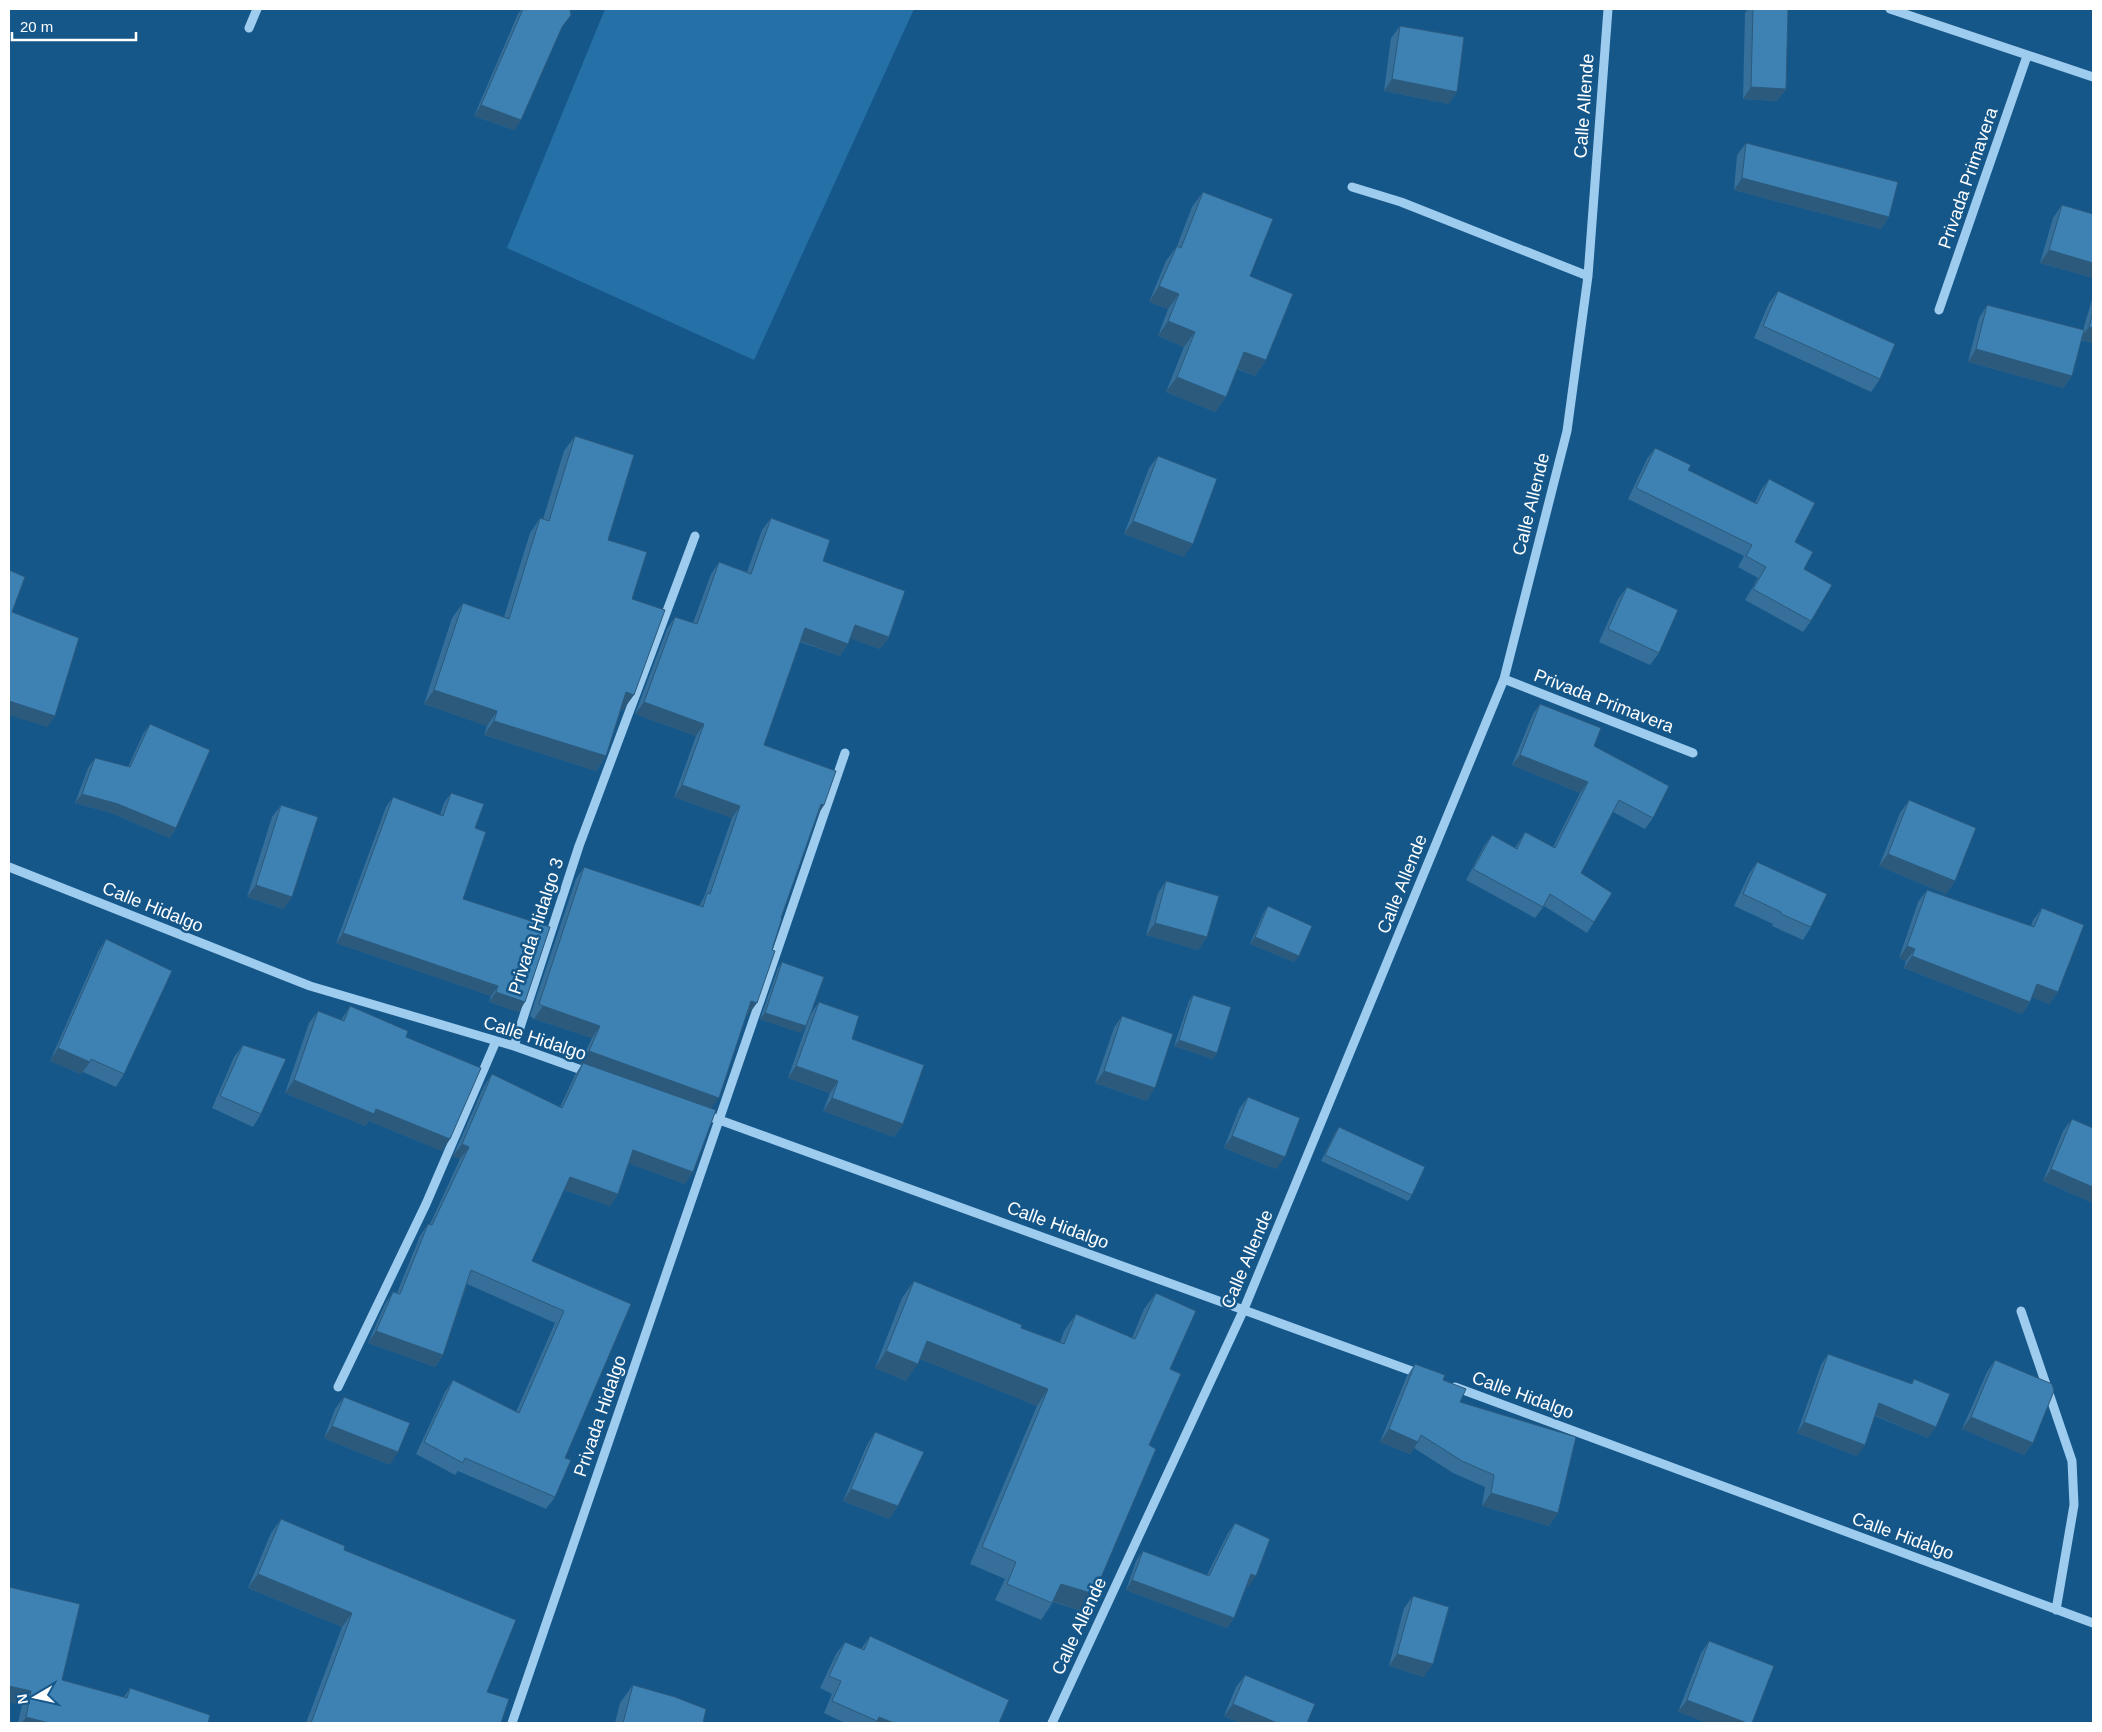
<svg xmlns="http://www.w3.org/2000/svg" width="2102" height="1732" viewBox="0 0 2102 1732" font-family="Arial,sans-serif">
	<rect width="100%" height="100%" fill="#16578a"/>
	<!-- green -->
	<path fill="#2570a7" d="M605 9H914L754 360 507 248Z"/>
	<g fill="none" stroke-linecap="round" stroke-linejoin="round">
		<!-- minor -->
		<path stroke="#9eccef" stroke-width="9" d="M1890 9 2093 77
			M249 28 257 9
			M1352 187 1401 202 1588 276
			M1939 310 2027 56
			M1504 679 1693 753
			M9 867 310 986 514 1046 590 1073
			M514 1046 579 846 695 536
			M703 1114 1420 1374
			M2021 1311 2072 1461 2074 1505 2056 1610
			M338 1387 426 1204 496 1041
			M1455 1387 2093 1623
			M512 1723 845 753
			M1052 1723 1244 1309 1504 679 1567 431 1588 276 1608 9"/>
	</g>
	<!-- wall -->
	<path fill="#356f9a" d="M522 9H570L521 120 514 130 474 116 518 14Z
		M1748 9H1788L1786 89 1777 101 1743 99 1745 13Z
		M1400 26 1449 104 1384 91 1391 38Z
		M1746 143 1889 217 1881 229 1734 190 1737 155Z
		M1203 192 1250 276 1266 360 1255 376 1237 369 1226 397 1215 412 1166 392 1184 347 1158 336 1168 309 1149 302 1166 261 1177 246 1192 207Z
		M2062 205 2093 214V278L2040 263 2053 218Z
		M1778 291 1880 379 1871 392 1754 338 1769 303Z
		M2093 296V343L2081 340 2072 376 2063 388 1968 362 1979 318 1987 305 2083 330Z
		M575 436 608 540 632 599 623 710 621 709 606 756 596 771 484 735 487 726 424 704 452 618 463 603 504 617 530 533 540 518 543 519 564 451Z
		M1655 448 1688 470 1755 503 1761 490 1769 479 1795 542 1804 569 1811 621 1803 632 1745 600 1758 578 1738 567 1744 556 1628 499 1647 459Z
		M1158 456 1184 557 1124 534 1149 468Z
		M771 518 823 561 889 637 880 649 850 638 848 644 840 656 800 642 764 745 824 805 817 816 781 918 748 1015 747 1014 711 1109 685 1184 628 1163 618 1194 610 1206 564 1190 532 1261 631 1304 565 1458 555 1497 546 1509 458 1471 455 1475 416 1454 445 1392 453 1380 516 1412 555 1323 467 1284 443 1355 435 1367 368 1343 385 1304 393 1292 397 1293 420 1236 428 1224H430L460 1159 453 1156 484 1086 492 1074 560 1107 575 1075 582 1064 580 1063 592 1038 534 1019 530 1016 576 879 584 867 699 906 704 897 732 818 674 797 696 736 635 714 667 629 675 617 693 623 711 574 719 562 747 572 762 530Z
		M1627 587 1659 653 1650 665 1599 642 1618 599Z
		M1540 704 1594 746 1653 818 1645 829 1613 812 1581 873 1594 922 1587 933 1544 906 1535 918 1466 880 1484 846 1492 835 1515 848 1525 832 1553 847 1580 793 1512 765 1533 714Z
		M150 724 176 828 170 838 111 813 75 803 88 768 95 758 128 767 143 734Z
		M451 793 475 828 463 899 519 1012 489 1002 491 996 336 943 386 807 393 797 440 815 444 803Z
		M1909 800 1955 881 1946 894 1879 866 1900 813Z
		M281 805 284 909 247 897 272 817Z
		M1757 862 1811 927 1803 940 1772 926 1773 924 1734 906 1749 874Z
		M1166 881 1207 937 1198 950 1146 935 1158 893Z
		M1927 890 2031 926 2033 920 2042 908 2058 992 2049 1004 2032 997 2030 1002 2022 1014 1904 968 1906 961 1899 958 1918 902Z
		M1268 906 1299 956 1294 962 1250 944 1264 912Z
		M106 939 124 1074 116 1087 83 1072 81 1074 50 1061 98 952Z
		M782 962 801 1033 760 1019 778 968Z
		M1193 995 1217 1053 1213 1059 1174 1046 1189 1001Z
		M819 1002 852 1039 903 1124 894 1137 823 1111 830 1093 788 1078 810 1015Z
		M350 1006 406 1037 450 1139 442 1151 369 1121 365 1126 285 1093 309 1023 318 1011 341 1020Z
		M1122 1016 1147 1101 1095 1083 1114 1028Z
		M243 1045 261 1114 253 1127 212 1108 234 1057Z
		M1248 1097 1276 1169 1224 1148 1239 1109Z
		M2072 1119 2093 1128V1203L2043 1181 2063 1131Z
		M1339 1127 1412 1195 1408 1201 1321 1161 1335 1133Z
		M914 1281 1021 1328 1060 1342 1064 1331 1076 1314 1132 1338 1144 1309 1156 1293 1170 1369 1149 1445 1094 1594 1082 1611 1053 1602 1041 1620 995 1600 1005 1579 970 1564 1037 1406 920 1359 906 1381 875 1368 902 1298Z
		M1828 1354 1911 1384 1914 1379 1928 1438 1875 1416 1857 1456 1797 1433 1821 1365Z
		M1995 1360 2033 1443 2024 1455 1962 1429 1987 1372Z
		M1415 1364 1443 1380 1460 1402 1558 1513 1549 1526 1482 1506 1485 1487 1453 1473 1414 1448 1410 1454 1380 1442 1407 1376Z
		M344 1397 390 1465 324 1438 335 1409Z
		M875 1432 898 1506 889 1519 843 1501 867 1445Z
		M281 1519 344 1550 487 1692 501 1723H306L342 1627 248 1588 271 1533Z
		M1235 1523 1249 1586 1247 1585 1234 1618 1227 1628 1126 1590 1136 1561 1143 1551 1207 1575 1228 1533Z
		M9 1587 62 1680 124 1697 130 1688 208 1723H18L22 1705 9 1702Z
		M1413 1596 1424 1677 1389 1666 1404 1608Z
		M870 1636 999 1723H845L824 1713 832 1694 820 1688 836 1654 845 1642 861 1649Z
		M1709 1641 1774 1666 1678 1712 1701 1653Z
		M1245 1675 1307 1723H1240L1224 1716 1236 1687Z
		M633 1685 703 1723H615L620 1703Z"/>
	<!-- shaded-wall -->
	<path fill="#2b5a7d" d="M1392 79 1457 92 1449 104 1384 91Z
		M1751 87 1786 89 1777 101 1743 99Z
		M481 105 521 120 514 130 474 116Z
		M1742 178 1889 217 1881 229 1734 190Z
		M2049 250 2093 263V278L2040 263Z
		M1159 286 1179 294 1168 309 1149 302Z
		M1168 321 1195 332 1184 347 1158 336Z
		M2089 327 2093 328V343L2080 339Z
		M1976 349 2072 376 2063 388 1968 362Z
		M1244 352 1266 360 1255 376 1234 367Z
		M1177 377 1226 397 1215 412 1166 392Z
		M1133 521 1193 544 1184 557 1124 534Z
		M855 625 889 637 880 649 846 637Z
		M805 628 848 644 840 656 797 640Z
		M434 690 497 711 487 726 424 704Z
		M626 692 634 695 623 710 615 707Z
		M9 701 55 716 47 727 9 715Z
		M644 702 704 724 696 736 635 714Z
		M494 721 606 756 596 771 484 735Z
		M1520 755 1588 782 1580 793 1512 765Z
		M682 785 740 806 732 818 674 797Z
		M82 794 118 804 176 828 170 838 111 813 75 803Z
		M821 804 824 805 816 817Z
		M1888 854 1955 881 1946 894 1879 866Z
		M256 885 292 897 284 909 247 897Z
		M1155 923 1207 937 1198 950 1146 935Z
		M343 933 498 986 491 996 336 943Z
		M1255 937 1299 956 1294 962 1250 944Z
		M1907 946 1915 949 1906 961 1899 958Z
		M1912 956 2030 1002 2022 1014 1904 968Z
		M2037 984 2058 992 2049 1004 2029 996Z
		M496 992 525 1002 519 1012 489 1002Z
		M751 1001 757 1003 748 1015 743 1013Z
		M543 1006 600 1026 592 1038 534 1019Z
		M765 1013 806 1026 801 1033 760 1019Z
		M1179 1040 1217 1053 1213 1059 1174 1046Z
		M58 1048 90 1062 81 1074 50 1061Z
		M589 1051 719 1098 710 1110 580 1063Z
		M796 1066 838 1081 830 1093 788 1078Z
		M1104 1071 1155 1088 1147 1101 1095 1083Z
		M294 1080 376 1109 450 1139 442 1151 369 1121 365 1126 285 1093Z
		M832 1098 903 1124 894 1137 823 1111Z
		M1232 1136 1285 1157 1276 1169 1224 1148Z
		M462 1144 469 1147 460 1159 453 1156Z
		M633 1150 693 1172 685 1184 625 1162Z
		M2051 1169 2093 1187V1203L2043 1181Z
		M570 1177 618 1194 610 1206 562 1189Z
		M376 1331 443 1355 435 1367 368 1343Z
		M927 1341 1048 1389 1037 1406 915 1357Z
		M886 1351 918 1364 906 1381 875 1368Z
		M1879 1403 1936 1427 1928 1438 1872 1414Z
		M1971 1417 2033 1443 2024 1455 1962 1429Z
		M1804 1422 1865 1445 1857 1456 1797 1433Z
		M332 1426 398 1452 390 1465 324 1438Z
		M1389 1429 1418 1442 1410 1454 1380 1442Z
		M851 1489 898 1506 889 1519 843 1501Z
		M1491 1493 1558 1513 1549 1526 1482 1506Z
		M258 1574 352 1613 342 1627 248 1588Z
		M1251 1574 1256 1576 1249 1586 1244 1584Z
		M1132 1580 1234 1618 1227 1628 1126 1590Z
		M1061 1584 1094 1594 1082 1611 1049 1600Z
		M1397 1654 1433 1664 1424 1677 1389 1666Z
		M9 1686 31 1691 22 1705 9 1702Z
		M1687 1700 1747 1723H1707L1678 1712Z
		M1233 1704 1277 1723H1240L1224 1716Z
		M26 1717 49 1723H22Z
		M879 1717 894 1723H876Z"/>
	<!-- building -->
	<path fill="#3e81b3" stroke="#2b5a7d" d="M523 9H570L571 15 562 27 521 120 481 105Z
		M1753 9H1788L1786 89 1751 87Z
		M1400 26 1464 37 1457 92 1392 79Z
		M1746 143 1898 182 1889 217 1742 178Z
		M1203 192 1273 219 1250 276 1293 294 1266 360 1244 352 1226 397 1177 377 1195 332 1168 321 1179 294 1159 286 1177 246 1181 248Z
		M2062 205 2093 214V263L2049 250Z
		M1778 291 1895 344 1880 379 1763 326Z
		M1987 305 2084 330 2072 376 1976 349Z
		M2093 312V328L2089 327Z
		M575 436 634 455 608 540 647 552 632 599 665 610 634 695 626 692 606 756 494 721 497 711 434 690 463 603 509 619 540 518 549 521Z
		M1655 448 1691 465 1688 470 1757 504 1769 479 1815 503 1795 542 1813 552 1804 569 1832 585 1811 621 1753 589 1766 567 1746 556 1752 545 1636 488Z
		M1158 456 1217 479 1193 544 1133 521Z
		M771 518 830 540 823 561 905 591 889 637 855 625 848 644 805 628 764 745 836 771 824 805 821 804 781 918H782L772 950 775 951 757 1003 751 1001 719 1098 589 1051 600 1026 543 1006 539 1004 584 867 703 907 707 893 710 894 740 806 682 785 704 724 644 702 675 617 697 624 719 562 751 574Z
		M9 570 25 577 12 612 79 638 55 716 9 701Z
		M1627 587 1678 610 1659 653 1608 629Z
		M1540 704 1601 728 1594 746 1669 786 1653 818 1619 800 1581 873 1612 893 1594 922 1550 894 1543 907 1473 869 1492 835 1517 849 1525 832 1555 848 1588 782 1520 755Z
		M150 724 210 750 176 828 118 804 82 794 95 758 130 767Z
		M451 793 484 804 475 828 486 832 463 899 550 927 525 1002 496 992 498 986 343 933 393 797 443 816Z
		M1909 800 1976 828 1955 881 1888 854Z
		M281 805 318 817 292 897 256 885Z
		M1757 862 1827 894 1811 927 1781 914V912L1743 894Z
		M1166 881 1219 896 1207 937 1155 923Z
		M1927 890 2034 927 2042 908 2084 925 2058 992 2037 984 2030 1002 1912 956 1915 949 1907 946Z
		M1268 906 1312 926 1299 956 1255 937Z
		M106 939 172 971 124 1074 91 1059 90 1062 58 1048Z
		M782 962 824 977 806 1026 765 1013Z
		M1193 995 1231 1007 1217 1053 1179 1040Z
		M819 1002 859 1016 852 1039 924 1065 903 1124 832 1098 838 1081 796 1066Z
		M350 1006 408 1031 406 1037 481 1068 450 1139 376 1109 374 1114 294 1080 318 1011 344 1021Z
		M1122 1016 1173 1034 1155 1088 1104 1071Z
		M243 1045 286 1059 261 1114 220 1096Z
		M583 1063 716 1110 693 1172 633 1150 618 1194 570 1177 532 1261 631 1304 565 1458 571 1460 555 1497 465 1458 463 1463 424 1442 453 1380 519 1413 564 1311 471 1270 443 1355 376 1331 393 1292 400 1294 428 1224 432 1225 469 1147 462 1144 492 1074 562 1108Z
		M1248 1097 1300 1118 1285 1157 1232 1136Z
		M2072 1119 2093 1128V1187L2051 1169Z
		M1339 1127 1425 1167 1412 1195 1325 1155Z
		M914 1281 1022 1325 1021 1328 1064 1344 1076 1314 1135 1339 1156 1293 1196 1311 1170 1369 1181 1374 1149 1445 1156 1449 1094 1594 1061 1584 1052 1603 1007 1584 1016 1562 982 1547 1048 1389 927 1341 918 1364 886 1351Z
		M1828 1354 1912 1384 1914 1379 1950 1394 1936 1427 1879 1403 1865 1445 1804 1422Z
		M1995 1360 2052 1384 2054 1391 2033 1443 1971 1417Z
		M1415 1364 1445 1375 1443 1380 1466 1389 1460 1402 1576 1437 1558 1513 1491 1493 1494 1475 1462 1461 1421 1435 1418 1442 1389 1429Z
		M344 1397 410 1423 398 1452 332 1426Z
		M875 1432 924 1452 898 1506 851 1489Z
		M281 1519 345 1546 344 1550 516 1620 487 1692 509 1699 501 1723H311L352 1613 258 1574Z
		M1235 1523 1270 1539 1256 1576 1251 1574 1234 1618 1132 1580 1143 1551 1209 1576Z
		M9 1587 80 1604 62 1680 127 1698 130 1688 210 1715 208 1723H49L26 1717 31 1691 9 1686Z
		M1413 1596 1449 1607 1433 1664 1397 1654Z
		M870 1636 1009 1700 999 1723H894L879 1717 877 1721 832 1701 841 1681 829 1676 845 1642 864 1650Z
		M1709 1641 1774 1666 1752 1723H1747L1687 1700Z
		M1245 1675 1315 1704 1307 1723H1277L1233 1704Z
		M633 1685 675 1697 706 1709 703 1723H623Z"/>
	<g text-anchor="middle" stroke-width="5" stroke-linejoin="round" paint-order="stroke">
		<!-- street labels -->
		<g font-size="18" fill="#fff" stroke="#16578a">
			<text transform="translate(1584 106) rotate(-86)" y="6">Calle Allende</text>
			<text transform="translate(1968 178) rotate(-71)" y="6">Privada Primavera</text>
			<text transform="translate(1531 504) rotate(-76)" y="6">Calle Allende</text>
			<text transform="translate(1604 701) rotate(21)" y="6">Privada Primavera</text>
			<text transform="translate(1402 884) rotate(-68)" y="6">Calle Allende</text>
			<text transform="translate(153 907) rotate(22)" y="6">Calle Hidalgo</text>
			<text transform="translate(536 926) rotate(-72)" y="6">Privada Hidalgo 3</text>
			<text transform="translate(535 1038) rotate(18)" y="6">Calle Hidalgo</text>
			<text transform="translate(1058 1225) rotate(20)" y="6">Calle Hidalgo</text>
			<text transform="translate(1247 1259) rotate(-67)" y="6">Calle Allende</text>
			<text transform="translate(1523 1395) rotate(20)" y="6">Calle Hidalgo</text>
			<text transform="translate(600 1416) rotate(-71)" y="6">Privada Hidalgo</text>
			<text transform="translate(1903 1536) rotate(20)" y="6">Calle Hidalgo</text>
			<text transform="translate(1079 1626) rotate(-65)" y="6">Calle Allende</text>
		</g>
	</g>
	<!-- border -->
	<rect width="2102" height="1732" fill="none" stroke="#ffffff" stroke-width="20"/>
	<!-- north arrow -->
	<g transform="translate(35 1697) rotate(261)" stroke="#16578a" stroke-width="4" paint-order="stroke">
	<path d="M0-4L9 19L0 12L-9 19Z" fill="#ffffff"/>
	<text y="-8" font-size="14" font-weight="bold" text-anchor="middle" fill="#ffffff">N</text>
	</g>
	<!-- scale -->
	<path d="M12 32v8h124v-8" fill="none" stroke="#ffffff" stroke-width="2.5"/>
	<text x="20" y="32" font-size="15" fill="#ffffff" stroke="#16578a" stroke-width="4" paint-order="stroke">20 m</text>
</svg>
